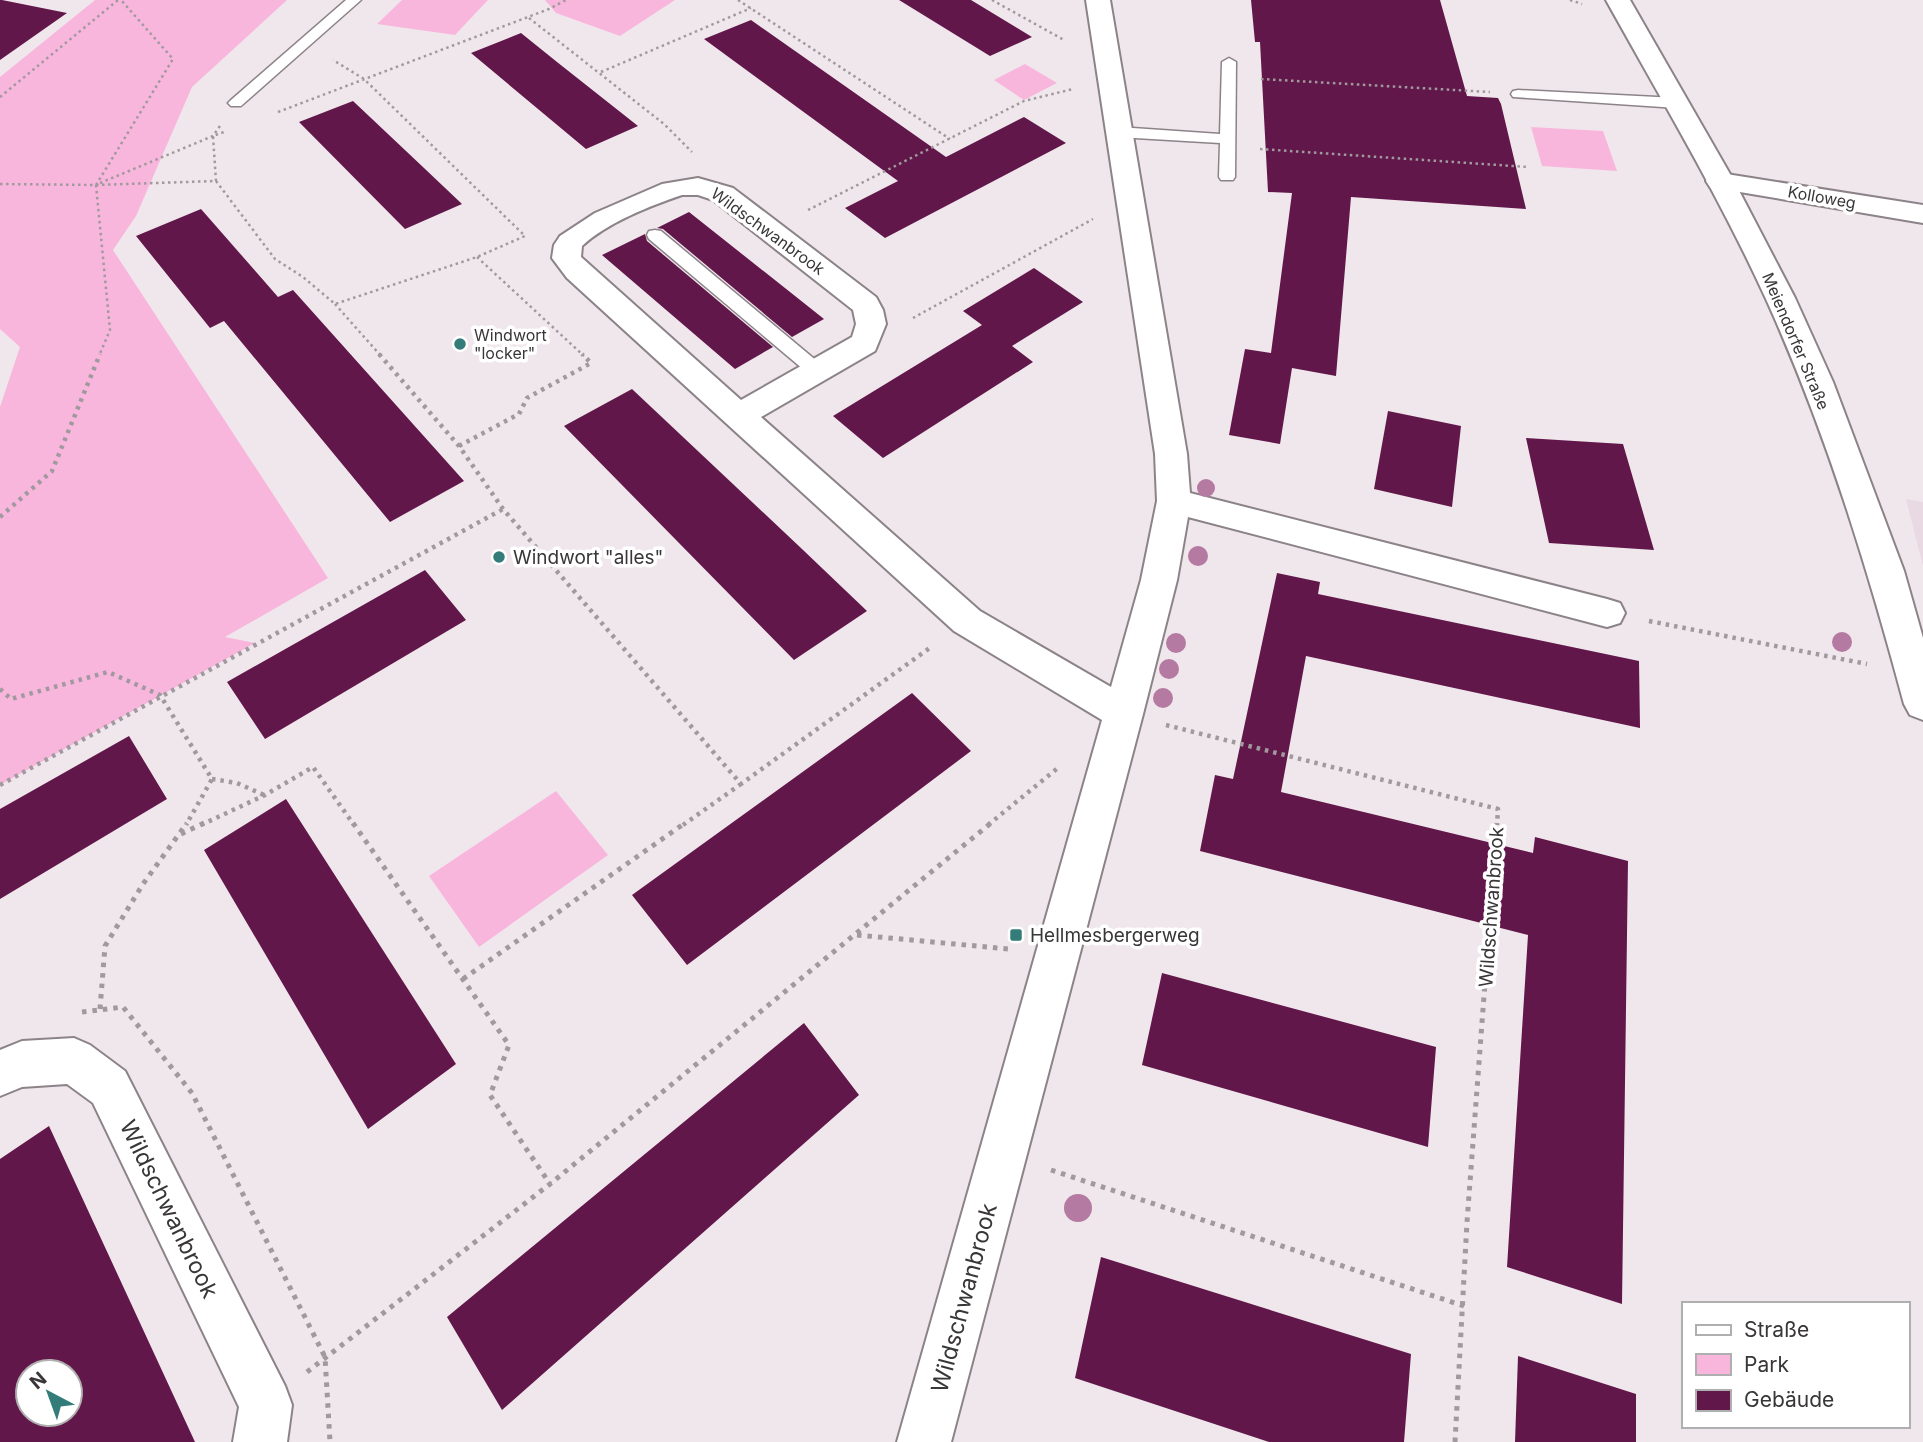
<svg xmlns="http://www.w3.org/2000/svg" width="1923" height="1442" viewBox="0 0 1923 1442" font-family="Inter,sans-serif">
	<rect width="100%" height="100%" fill="#f0e7ec"/>
	<!-- built -->
	<path fill="#e9d9e2" d="M1906 499 1923 502V566Z"/>
	<!-- green -->
	<path fill="#f9b6dd" d="M95 0H287L192 87 136 216 113 250 328 578 225 637 255 643 0 785V407L20 347 0 329V77Z
		M402 0H488L455 35 377 24Z
		M545 0H675L620 36 556 13Z
		M1025 64 1057 83 1024 100 994 80Z
		M1531 127 1603 131 1617 171 1542 166Z
		M556 791 608 855 479 947 429 876Z"/>
	<!-- building -->
	<path fill="#62174b" fill-rule="evenodd" d="M0 0H2L67 13 0 60Z
		M899 0H971L1032 37 990 56Z
		M1251 0H1440L1467 96 1498 98 1501 104 1526 209 1351 197 1336 376 1292 368 1280 444 1229 435 1245 349 1271 353 1292 193 1268 192 1260 42H1255Z
		M751 20 946 157 1024 117 1066 143 885 238 845 208 898 181 704 39Z
		M521 33 557 62 638 126 586 149 471 53Z
		M353 101 424 168 462 204 405 229 299 122Z
		M201 209 278 297 293 290 464 481 390 522 224 321 210 328 136 236Z
		M689 212 824 319 792 337 663 229 657 228Z
		M645 234 647 241 773 347 735 369 602 255Z
		M1034 268 1083 302 1012 346 1033 362 883 458 833 416 982 325 963 311Z
		M632 389 802 549 867 611 794 660 564 426Z
		M1388 411 1461 426 1452 507 1374 489Z
		M1526 438 1623 444 1654 550 1549 543Z
		M425 570 466 620 265 739 227 682Z
		M1277 573 1320 582 1318 594 1639 661 1640 728 1306 656 1281 792 1533 853 1535 837 1628 861 1622 1304 1507 1267 1528 935 1200 851 1215 775 1233 779Z
		M912 693 971 751 687 965 632 895Z
		M129 736 167 799 0 899V809Z
		M286 799 456 1064 368 1129 204 850Z
		M1162 973 1436 1047 1428 1147 1142 1065Z
		M804 1023 859 1095 502 1410 447 1317Z
		M49 1126 195 1442H0V1159ZM28 1372H70V1414H28Z
		M1101 1257 1411 1354 1404 1442H1269L1075 1378Z
		M1518 1356 1636 1394V1442H1515Z"/>
	<g fill="none" stroke-linecap="round" stroke-linejoin="round">
		<!-- service casing -->
		<g stroke="#8c8388" stroke-width="3">
			<path id="service" d="M346 0H361L241 106H231L228 103 231 100Z
				M1229 58 1236 62 1235 177 1233 180H1221L1219 177 1220 143 1118 137 1110 132 1118 127 1220 134 1222 62Z
				M1518 90 1677 98 1685 103 1677 108 1513 97 1511 94 1513 91Z
				M655 230 661 231 824 367 826 371 824 375H810L649 239 647 235 649 231Z"/>
		</g>
		<!-- minor casing -->
		<g stroke="#8c8388" stroke-width="4">
			<path id="minor" d="M1086 0H1110L1187 454 1190 493 1607 599 1620 603 1625 613 1620 623 1607 627 1188 517 1177 580 1143 714 951 1442H897L1102 720 954 631 567 278 552 258 554 245 560 236 595 213 662 184 698 178 733 188 876 297 883 310 886 324 875 351 761 417 980 611 1111 687 1141 580 1157 501 1155 454ZM682 195H698L713 200 853 310 856 324 852 337 741 400 581 257 582 246C608 222 650 206 682 195Z
				M1720 173 1923 205V223L1710 187 1706 181 1710 175Z
				M74 1038 90 1045 125 1071 285 1386 292 1405 287 1442H233L239 1407 93 1103 67 1084 22 1087 0 1096V1050L22 1041Z"/>
		</g>
		<!-- primary casing -->
		<g stroke="#8c8388" stroke-width="4">
			<path id="primary" d="M1606 0H1630L1734 181 1795 298 1833 382 1904 571 1923 638V720L1910 715 1904 704C1867 566 1825 429 1766 299 1719 196 1661 99 1606 0Z"/>
		</g>
		<!-- path-far2 -->
		<path stroke="#a0999d" stroke-width="2.5" stroke-dasharray="2.5 3.5" stroke-linecap="butt" d="M738 0 950 139
			M992 0 1064 40
			M1570 0 1582 4
			M529 18 664 124 692 152
			M601 72 751 8
			M1261 79 1490 92
			M0 97 118 0
			M278 112 549 9 566 0
			M1260 149 1528 167
			M216 181 275 259 303 277 335 304 477 257 525 236 364 79 333 60
			M100 183 213 136 220 126
			M0 184 96 185 173 59 121 0
			M96 185 216 181 213 136 224 132
			M96 185 110 330 99 356
			M808 210 1024 101 1073 89
			M477 257 584 356
			M335 304 381 356
			M913 318 1093 219"/>
		<!-- path-far1 -->
		<path stroke="#a0999d" stroke-width="4.5" stroke-dasharray="3.5 5" stroke-linecap="butt" d="M379 354 459 446 503 509 741 784 931 647
			M459 446 519 414 527 398 591 363 582 354
			M0 517 52 471 100 354
			M1649 621 1867 664
			M0 689 11 699 108 672 160 695 212 779 186 825
			M1166 725 1498 809 1497 825
			M212 779 237 783 264 795
			M0 785 503 509
			M201 825 265 795 313 767 354 825
			M683 825 741 784
			M988 825 1059 767"/>
		<!-- path -->
		<path stroke="#a0999d" stroke-width="5" stroke-dasharray="4.5 6" stroke-linecap="butt" d="M353 823 509 1045 490 1095 550 1184
			M181 834 204 823
			M857 935 1009 949
			M463 979 685 823
			M100 1009 105 946 143 884 187 823
			M82 1012 123 1007 192 1093 325 1357 330 1442
			M1051 1170 1464 1306
			M307 1372 550 1184 991 823
			M1455 1442 1467 1222 1497 823"/>
		<!-- service -->
		<use href="#service" fill="#fff" fill-rule="evenodd"/>
		<!-- minor -->
		<use href="#minor" fill="#fff" fill-rule="evenodd"/>
		<!-- primary -->
		<use href="#primary" fill="#fff" fill-rule="evenodd"/>
	</g>
	<!-- trees -->
	<g fill="#b47aa1">
		<circle cx="1206" cy="488" r="9"/>
		<circle cx="1198" cy="556" r="10"/>
		<circle cx="1842" cy="642" r="10"/>
		<circle cx="1176" cy="643" r="10"/>
		<circle cx="1169" cy="669" r="10"/>
		<circle cx="1163" cy="698" r="10"/>
		<circle cx="1078" cy="1208" r="14"/>
	</g>
	<!-- markers -->
	<g fill="#337c7a" stroke="#fff" stroke-width="2.5">
		<circle cx="460" cy="344" r="7"/>
		<circle cx="499" cy="557" r="7"/>
		<rect x="1009" y="928" width="14" height="14" rx="3.5"/>
	</g>
	<g text-anchor="middle" stroke-width="7" stroke-linejoin="round" paint-order="stroke">
		<!-- far-street labels -->
		<g font-size="16" fill="#393638" stroke="#fff">
			<text transform="translate(1822 197) rotate(10)" y="6">Kolloweg</text>
			<text transform="translate(768 231) rotate(36)" y="6">Wildschwanbrook</text>
			<text transform="translate(1796 341) rotate(67)" y="6">Meiendorfer Straße</text>
		</g>
		<!-- far-poi labels -->
		<g font-size="16" fill="#393638" stroke="#fff" text-anchor="start">
			<text x="474" y="341">Windwort<tspan x="474" dy="18">"locker"</tspan></text>
		</g>
		<!-- poi labels -->
		<g font-size="19" fill="#393638" stroke="#fff" text-anchor="start">
			<text x="513" y="564">Windwort "alles"</text>
			<text x="1030" y="942">Hellmesbergerweg</text>
		</g>
		<!-- street labels -->
		<g font-size="19" fill="#393638" stroke="#fff">
			<text transform="translate(1491 907) rotate(-86)" y="7">Wildschwanbrook</text>
		</g>
		<!-- near-street labels -->
		<g font-size="23" fill="#393638" stroke="#fff">
			<text transform="translate(169 1209) rotate(64)" y="8">Wildschwanbrook</text>
			<text transform="translate(964 1298) rotate(-75)" y="8">Wildschwanbrook</text>
		</g>
	</g>
	<!-- legend -->
	<rect x="1682" y="1302" width="228" height="126" fill="#ffffff" stroke="#b0afaf" stroke-width="2"/>
	<rect x="1696" y="1325" width="35" height="10" fill="#ffffff" stroke="#b0afaf" stroke-width="2"/>
	<text x="1744" y="1337" font-size="21" fill="#393638">Straße</text>
	<rect x="1696" y="1354" width="35" height="21" fill="#f9b6dd" stroke="#b0afaf" stroke-width="2"/>
	<text x="1744" y="1372" font-size="21" fill="#393638">Park</text>
	<rect x="1696" y="1390" width="35" height="21" fill="#62174b" stroke="#b0afaf" stroke-width="2"/>
	<text x="1744" y="1407" font-size="21" fill="#393638">Gebäude</text>
	<!-- north arrow -->
	<g transform="translate(49 1393) rotate(319)"><circle r="33" fill="#ffffff" stroke="#b0afaf" stroke-width="2"/>
	<path d="M0-5L12 26L0 18L-12 26Z" fill="#337c7a"/>
	<text y="-10" font-size="19" font-weight="bold" text-anchor="middle" fill="#393638">N</text>
	</g>
</svg>
